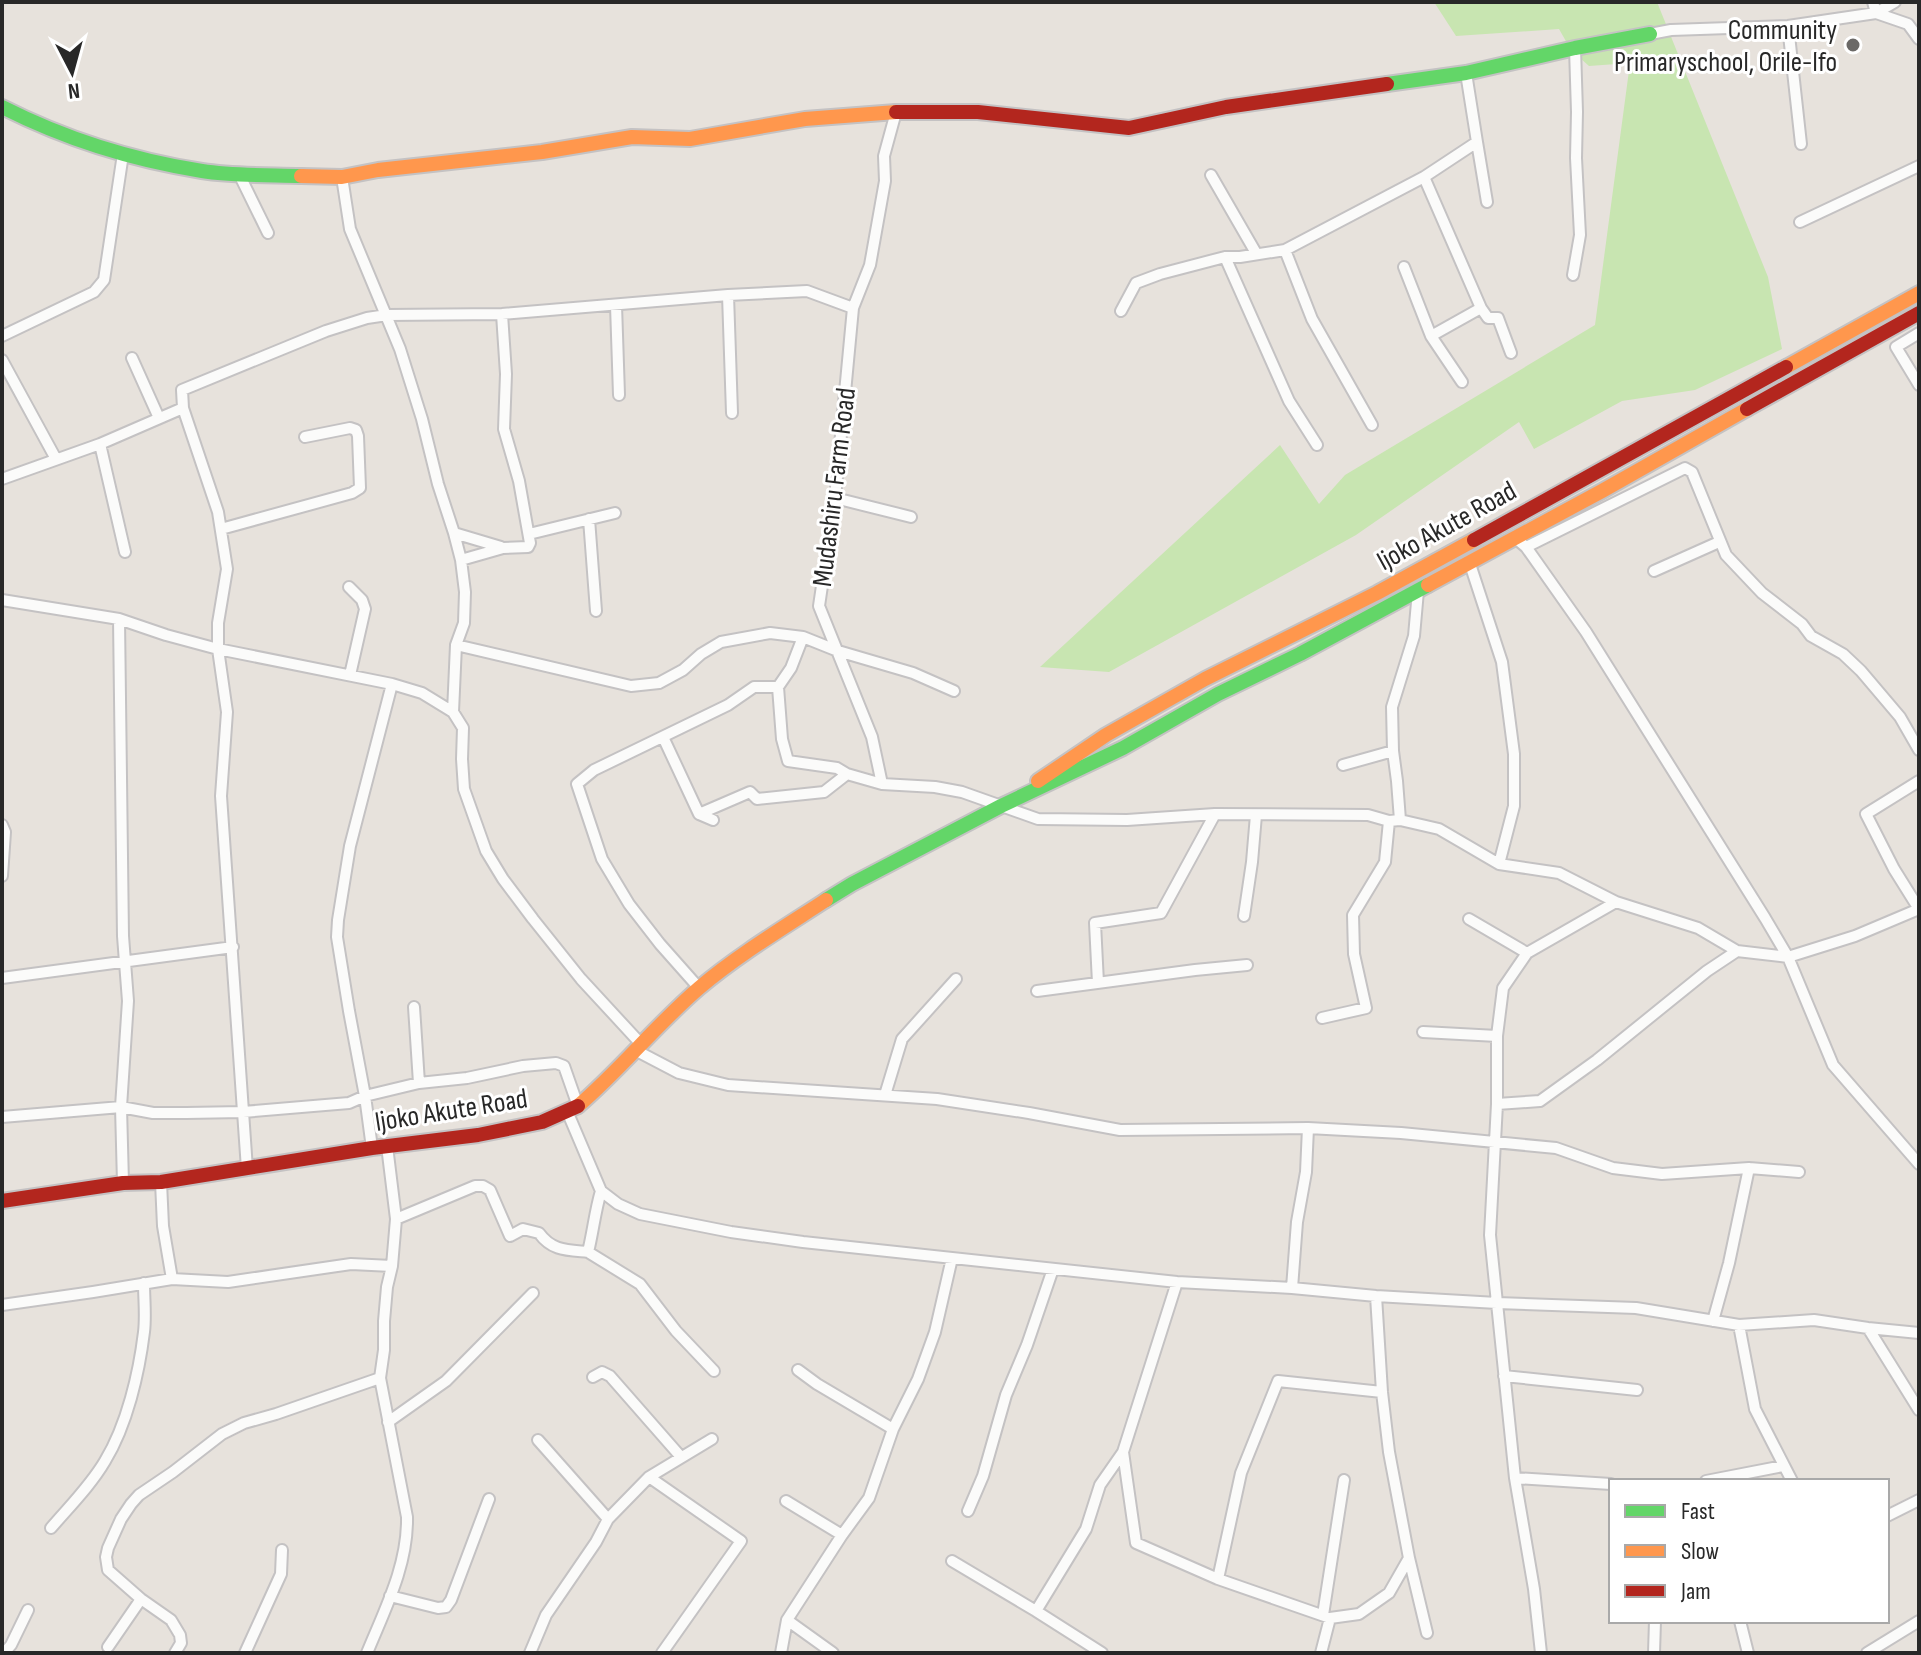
<svg xmlns="http://www.w3.org/2000/svg" width="1921" height="1655" viewBox="0 0 1921 1655" font-family="'Sofia Sans Condensed',sans-serif">
	<rect width="100%" height="100%" fill="#e7e2dc"/>
	<!-- green -->
	<path fill="#c8e5b1" d="M1434 2H1657L1768 277 1782 349 1695 390 1622 401 1534 449 1519 422 1356 535 1109 672 1040 667 1280 445 1319 504 1345 475 1595 325 1630 63 1589 66 1571 50 1559 29 1456 36Z"/>
	<g fill="none" stroke-linecap="round" stroke-linejoin="round">
		<!-- street casing -->
		<g stroke="#c4c2c3" stroke-width="14">
			<path id="street" d="M1873 2 1876 13 1895 2
				M1788 26 1801 144
				M1650 34 1671 30 1788 26 1876 13 1908 24 1919 39
				M896 112 884 156 885 181 870 265 853 308 835 498 819 606 872 737 882 784 935 787 962 792 1038 819 1127 820 1215 814 1368 815 1389 821 1400 820 1439 829 1499 864 1559 873 1616 902 1698 928 1737 951
				M1477 142 1487 202
				M239 174 268 233
				M1211 175 1256 253
				M342 177 350 229 400 349 422 419 438 484 454 533 461 560 465 592 464 623 456 645 453 712
				M1424 177 1481 308 1488 318H1498L1511 353
				M1800 222 1919 166
				M1285 250 1312 319 1372 425
				M1225 257 1289 401 1317 445
				M1404 267 1431 336
				M1573 275 1580 235 1576 158 1577 112 1575 48
				M728 295 732 413
				M616 305 619 395
				M1121 311 1136 283 1160 274 1225 257H1240L1285 250 1424 177 1477 142 1466 73
				M1919 333 1896 347 1919 385
				M2 336 94 292 104 280 123 154
				M132 358 159 418
				M2 360 56 459
				M1462 382 1431 336 1481 308
				M100 444 125 552
				M2 479 100 444 183 408
				M835 498 911 517
				M589 519 596 611
				M221 529 352 493 360 488 358 436 356 430 350 428 305 437
				M454 533 501 547
				M529 534 615 513
				M1514 537 1526 547 1586 632 1765 918 1788 957 1833 1065 1919 1164
				M1526 547 1685 468 1692 472 1726 555 1762 593 1802 624 1811 636 1843 654 1861 671 1900 717 1919 750
				M461 560 503 548 528 547 530 543 519 481 504 429 506 374 502 314
				M1469 561 1502 662 1514 754V806L1499 864
				M1654 571 1719 542
				M349 587 362 600 365 609 350 675
				M2 600 119 619 166 635 218 649 392 684 422 693 453 712 463 728 462 759 464 789 486 851 503 879 533 919 581 979 641 1044
				M119 619 123 936 128 1001 121 1107 123 1183
				M803 637 791 668 778 687 782 739 788 761 837 768 847 774 882 784
				M456 645 631 686 659 683 683 670 701 654 721 642 770 633 803 637 838 651 913 673 954 691
				M663 737 699 814 713 820
				M1343 765 1393 751
				M1919 781 1866 814 1894 869 1919 909
				M699 814 750 792 757 799 824 792 847 774
				M1400 820 1397 781 1393 751 1392 707 1414 636 1418 591
				M2 825 5 832 2 876
				M1244 916 1252 862 1256 815
				M1469 919 1527 953
				M2 978 233 947
				M1098 983 1095 923 1161 913 1215 814
				M699 988 660 944 629 904 602 859 577 784 594 770 728 705 754 687H778
				M1037 991 1195 970 1247 965
				M414 1007 419 1083
				M1322 1018 1366 1008 1354 954 1353 915 1385 862 1389 821
				M1423 1032 1497 1036
				M635 1050 679 1073 728 1085 937 1099 1029 1113 1120 1130 1308 1128 1401 1133 1556 1148 1613 1168 1662 1174 1749 1168 1799 1172
				M885 1095 902 1039 956 979
				M1497 1104 1540 1101 1597 1060 1707 971 1737 951 1788 957 1855 936 1919 909
				M567 1111 601 1191 618 1204 640 1214 731 1232 803 1242 1177 1282 1292 1288 1376 1296 1497 1303 1636 1308 1739 1325 1814 1320 1868 1328 1919 1333
				M2 1117 121 1107 153 1113H186L243 1112 349 1103 365 1096 419 1083 467 1078 523 1066 556 1063 564 1066 578 1106
				M372 1148 365 1096 349 1011 337 937 338 920 350 846 392 684
				M247 1169 221 796 227 712 218 649V623L227 569 218 512 183 408 182 390 326 331 367 318 387 315 502 314 728 295 807 291 853 308
				M161 1182 163 1226 172 1279
				M601 1191C595 1211 593 1232 588 1252L640 1284 676 1331 714 1371
				M396 1219 475 1186H483L490 1190 510 1236 523 1229 539 1233C552 1251 567 1250 588 1252
				M1177 1282 1123 1452 1136 1543 1218 1579 1330 1618 1359 1614 1389 1593 1409 1558 1389 1452 1382 1392 1376 1296
				M1292 1288 1297 1222 1306 1172 1308 1128
				M2 1305 93 1292 172 1279 228 1282 351 1264 392 1266
				M1713 1321 1729 1263 1749 1168
				M1739 1325 1755 1409 1792 1481
				M1868 1328 1919 1410
				M798 1370 817 1384 893 1429
				M1504 1376 1637 1390
				M593 1377 602 1372 610 1376 681 1457
				M388 1422 446 1381 533 1293
				M538 1440 608 1519
				M649 1477 741 1541 662 1653
				M1515 1478 1611 1484
				M1706 1481 1783 1466
				M786 1501 842 1535
				M968 1511 983 1476 1006 1395 1027 1345 1053 1269
				M1887 1516 1919 1500
				M51 1528C69 1507 91 1485 105 1461 127 1425 139 1373 144 1332 146 1316 144 1299 144 1283
				M1409 1558 1427 1633
				M952 1561 1036 1611 1102 1653
				M1218 1579 1241 1473 1278 1381 1382 1392
				M390 1596 438 1608 446 1607 451 1600 489 1499
				M1036 1611 1086 1529 1100 1485 1123 1452
				M1323 1615 1344 1480
				M787 1620 833 1653
				M1740 1621 1748 1653
				M108 1647 141 1599
				M4 1653 11 1645 28 1610
				M175 1653 181 1643 180 1635 171 1620 141 1599 108 1570 106 1557 108 1548 121 1519 131 1504 139 1495 173 1472 222 1434 244 1423 276 1414 380 1378
				M245 1653 281 1574 282 1550
				M367 1653C385 1609 408 1565 407 1517L380 1378 384 1350V1321L387 1287 392 1266 396 1219 387 1146
				M530 1653 546 1615 596 1542 608 1519 649 1477 712 1439
				M781 1653 787 1620 842 1535 869 1498 893 1429 918 1379 935 1332 952 1258
				M1321 1653 1330 1618
				M1541 1653 1534 1589 1515 1478 1490 1235 1497 1104V1036L1503 988 1527 953 1616 902
				M1654 1653 1655 1621
				M1867 1653 1919 1621"/>
		</g>
		<!-- fast casing -->
		<g stroke="#c4c2c3" stroke-width="18">
			<path id="fast" d="M1387 84 1466 73 1575 48 1650 34
				M2 107C65 139 132 160 202 171 234 176 268 175 301 176
				M826 900 852 884 1001 806 1123 748 1218 694 1300 654 1428 585"/>
		</g>
		<!-- slow casing -->
		<g stroke="#c4c2c3" stroke-width="18">
			<path id="slow" d="M301 176 342 177 378 170 542 152 632 137 690 139 805 119 896 112
				M1786 367 1919 293
				M1428 585 1602 491 1747 409
				M1038 781 1106 735 1205 679 1377 593 1474 540
				M578 1106C621 1069 656 1025 699 988 738 955 783 928 826 900"/>
		</g>
		<!-- jam casing -->
		<g stroke="#c4c2c3" stroke-width="18">
			<path id="jam" d="M896 112H978L1129 128 1226 107 1387 84
				M1747 409 1919 313
				M1474 540 1786 367
				M2 1201 123 1183 161 1182 372 1148 478 1135 542 1122 578 1106"/>
		</g>
		<!-- street -->
		<use href="#street" stroke="#fbfbfa" stroke-width="10"/>
		<!-- fast -->
		<use href="#fast" stroke="#63d668" stroke-width="14"/>
		<!-- slow -->
		<use href="#slow" stroke="#ff974d" stroke-width="14"/>
		<!-- jam -->
		<use href="#jam" stroke="#b3261e" stroke-width="14"/>
	</g>
	<!-- markers -->
	<circle fill="#6b6967" stroke="#fff" stroke-width="3" cx="1853" cy="45" r="8"/>
	<g text-anchor="middle" stroke-width="6" stroke-linejoin="round" paint-order="stroke">
		<!-- poi labels -->
		<g font-size="28" fill="#282828" stroke="#fff" text-anchor="end">
			<text x="1837" y="39">Community<tspan x="1837" dy="32">Primaryschool, Orile-Ifo</tspan></text>
		</g>
		<!-- street labels -->
		<g font-size="28" fill="#282828" stroke="#fff">
			<text transform="translate(833 487) rotate(-83)" y="10">Mudashiru Farm Road</text>
			<text transform="translate(1446 525) rotate(-29)" y="10">Ijoko Akute Road</text>
			<text transform="translate(451 1109) rotate(-9)" y="10">Ijoko Akute Road</text>
		</g>
	</g>
	<!-- border -->
	<rect width="1921" height="1655" fill="none" stroke="#282828" stroke-width="8"/>
	<!-- legend -->
	<rect x="1609" y="1479" width="280" height="144" fill="#ffffff" stroke="#a9a9a9" stroke-width="2"/>
	<rect x="1625" y="1505" width="40" height="12" fill="#63d668" stroke="#a9a9a9" stroke-width="2"/>
	<text x="1681" y="1519" font-size="24" fill="#282828">Fast</text>
	<rect x="1625" y="1545" width="40" height="12" fill="#ff974d" stroke="#a9a9a9" stroke-width="2"/>
	<text x="1681" y="1559" font-size="24" fill="#282828">Slow</text>
	<rect x="1625" y="1585" width="40" height="12" fill="#b3261e" stroke="#a9a9a9" stroke-width="2"/>
	<text x="1681" y="1599" font-size="24" fill="#282828">Jam</text>
	<!-- north arrow -->
	<g transform="translate(72 72) rotate(174)" stroke="#ffffff" stroke-width="6" paint-order="stroke">
	<path d="M0-6L14 30L0 20L-14 30Z" fill="#282828"/>
	<text y="-12" font-size="22" font-weight="bold" text-anchor="middle" fill="#282828">N</text>
	</g>
</svg>
